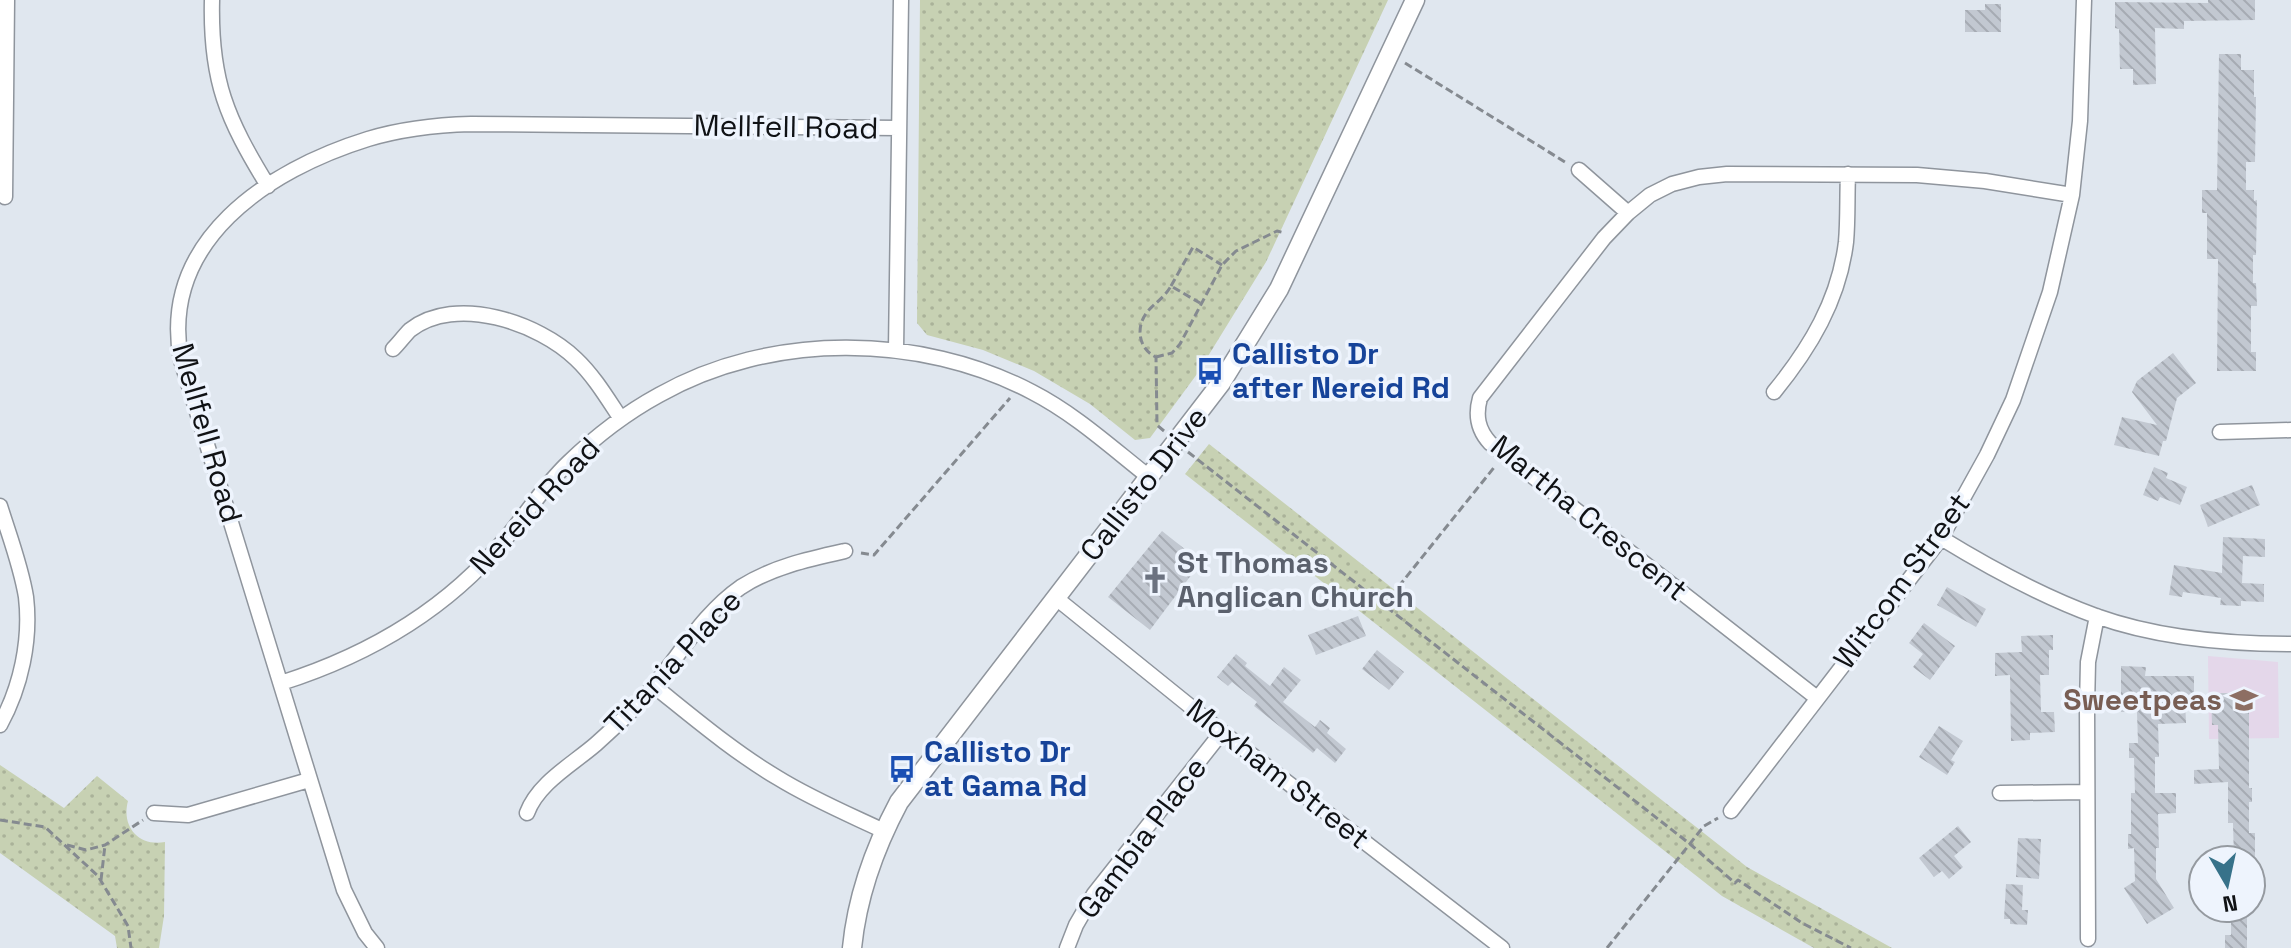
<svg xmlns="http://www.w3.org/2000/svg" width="2291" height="948" viewBox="0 0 2291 948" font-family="'Space Grotesk',sans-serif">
	<defs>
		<pattern id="green-dots" width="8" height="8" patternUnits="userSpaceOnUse" patternTransform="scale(2)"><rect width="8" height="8" fill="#c7d1b3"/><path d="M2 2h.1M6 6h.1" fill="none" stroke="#aab299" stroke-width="1.8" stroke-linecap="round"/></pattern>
		<pattern id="building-back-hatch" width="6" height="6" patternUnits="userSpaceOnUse" patternTransform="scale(2)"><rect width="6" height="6" fill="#c2c8d1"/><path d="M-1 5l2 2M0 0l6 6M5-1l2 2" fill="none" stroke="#a6abb3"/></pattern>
	</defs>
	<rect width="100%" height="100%" fill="#e0e7ef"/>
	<!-- education -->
	<path fill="#e4d7ea" d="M2208 656 2278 662 2279 738 2209 739Z"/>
	<!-- green -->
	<path fill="url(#green-dots)" d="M920 0H1388L1266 262 1197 374 1150 438 1135 440 1090 404 1034 371 983 350 927 335 917 323Z
		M1209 444 1747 867 1892 948H1814L1722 896 1185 474Z
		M0 765 64 808 97 776 128 801C121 827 139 847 165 842L164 916 159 948H117L115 936 0 853Z"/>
	<!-- building -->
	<path fill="url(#building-back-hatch)" d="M2208 0H2255V20L2184 21V29L2155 28 2156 84 2133 85V69H2120L2119 29 2115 28V2L2208 3Z
		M1985 4H2001V32H1965V10H1985Z
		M2219 54H2241V70H2254V97H2256L2255 162H2246V190H2254V201L2257 200 2256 255H2253V283H2256L2257 306H2251V352H2256V371H2217L2218 259H2207V213H2202V190H2217Z
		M2173 353 2196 383 2177 398 2166 441H2163L2159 456 2114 445 2122 417 2157 425 2132 392 2137 381Z
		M2154 467 2168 473 2166 478 2187 487 2180 505 2160 497 2158 501 2143 495Z
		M2252 485 2260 505 2208 527 2200 505Z
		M1162 531 1201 562 1150 630 1108 597Z
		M2223 537 2265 539V557L2243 556 2242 583 2264 584V602L2241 601V606L2220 605 2221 598 2183 592 2182 597 2169 595 2174 565 2222 573Z
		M1947 587 1986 609 1976 627 1937 605Z
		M1358 616 1366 636 1316 655 1308 635Z
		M1924 623 1955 646 1930 680 1913 667 1923 654 1909 643Z
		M2053 635V650H2049V675H2040L2041 712H2054L2055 732 2030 733V740L2011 741 2010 675 1995 676V653L2022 652 2021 636Z
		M1377 650 1404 672 1389 690 1362 669Z
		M1236 654 1247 663 1245 666 1270 686 1284 667 1301 680 1283 702 1315 727 1320 720 1330 728 1327 733 1346 749 1335 763 1317 748 1313 753 1254 706 1257 702 1232 682 1228 686 1217 677Z
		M2121 666 2146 667 2145 676H2194V697H2185L2186 723 2158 724 2159 757H2155V793H2176V813L2158 814 2159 848H2156V879L2174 908 2147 924 2124 888 2135 881 2134 848 2128 849V834H2131V793H2135L2134 758H2129V743H2138L2137 712H2121Z
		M2211 693H2249V788H2252V802H2249V833H2255V860H2234L2233 823H2228V782L2194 784V770L2219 769 2218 725H2212Z
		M1939 726 1963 741 1951 760 1955 762 1947 775 1919 757Z
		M1958 826 1971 842 1954 856 1963 867 1949 879 1942 871 1934 877 1919 858Z
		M2018 838 2041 839 2039 879 2016 877Z
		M2006 884 2023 885 2022 910H2028L2027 925 2010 924V919H2004Z
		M2231 908H2247V948H2225V935H2231Z"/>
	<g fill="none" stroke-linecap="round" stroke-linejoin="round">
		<!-- minor casing -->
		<g stroke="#8f959d" stroke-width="17">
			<path id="minor" d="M212 0C210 81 227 119 268 186
				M1579 170 1628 213
				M5 197 7 0
				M393 349C399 343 404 336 410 330 456 294 539 323 576 359 594 376 607 398 621 419
				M896 350 901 0
				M1774 392C1810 348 1839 300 1846 242 1848 220 1847 197 1848 174
				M2220 432 2291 430
				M0 506C9 535 21 566 26 597 31 640 21 687 0 725
				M1941 538C1990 568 2041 596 2096 616 2157 638 2226 644 2291 644
				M1056 598 1222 732 1502 948
				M281 683C369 655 447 610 506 538 527 513 544 486 568 463 595 437 626 413 659 395 770 332 920 333 1032 392 1075 414 1112 448 1149 477
				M654 686C694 718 734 752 778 778 812 799 848 814 884 831
				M1817 698 1490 443C1478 430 1475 416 1480 398L1604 238 1628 213 1650 195 1672 184 1699 177 1727 174 1917 175 1985 181 2072 195
				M2000 793 2086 792
				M1731 811 1941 538 1987 455 2013 400 2050 292 2072 195 2080 121 2084 0
				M154 813 188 815 309 780
				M527 813C538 783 573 764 596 744 617 725 639 705 656 683 683 650 705 612 741 587 772 567 809 559 845 551
				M2088 939 2087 707 2088 662 2097 616
				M377 948 365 933 344 890 181 360C159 241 268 170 368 139 401 129 436 125 471 124L899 128
				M1067 948 1076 925 1094 894 1222 732"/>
		</g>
		<!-- tertiary casing -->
		<g stroke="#8f959d" stroke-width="21">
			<path id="tertiary" d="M852 948C857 897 875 847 899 802L1221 383 1279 289 1415 0"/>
		</g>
		<!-- path -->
		<path stroke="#858a90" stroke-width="3" stroke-dasharray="8 4" stroke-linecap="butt" d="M1405 63 1565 162
			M1171 286 1193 247 1222 265
			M1156 357 1172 353 1180 344 1222 265 1236 251 1277 231 1285 233
			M1164 431 1157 425 1156 357C1138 349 1135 326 1148 311 1156 302 1164 298 1171 286L1200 303
			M1188 452 1690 844 1735 883 1738 880 1802 923 1851 948
			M861 553 874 555 1010 398
			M1380 601 1391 596 1496 465
			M0 820 45 827 98 876 128 926 131 948
			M67 845 86 850 105 845 143 820
			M101 880 105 845
			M1607 948 1704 826 1718 818"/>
		<!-- minor -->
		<use href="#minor" stroke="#fff" stroke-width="14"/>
		<!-- tertiary -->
		<use href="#tertiary" stroke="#fff" stroke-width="18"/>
	</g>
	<!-- icons -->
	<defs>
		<g id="bus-bare" transform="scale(2.16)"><path d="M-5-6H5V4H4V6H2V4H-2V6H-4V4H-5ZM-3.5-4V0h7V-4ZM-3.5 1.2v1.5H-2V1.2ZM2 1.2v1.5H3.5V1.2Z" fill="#1a4fb4" stroke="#eef4fd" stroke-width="2.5" paint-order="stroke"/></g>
		<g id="church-bare" transform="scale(2.16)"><path d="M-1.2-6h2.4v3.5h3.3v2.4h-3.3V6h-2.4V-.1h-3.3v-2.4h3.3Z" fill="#6b7280" stroke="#eef4fd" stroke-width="2.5" paint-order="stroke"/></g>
		<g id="school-bare" transform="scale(2.16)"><path d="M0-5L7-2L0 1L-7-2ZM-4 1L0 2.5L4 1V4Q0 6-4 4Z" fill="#8d6e63" stroke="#eef4fd" stroke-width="2.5" paint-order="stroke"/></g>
	</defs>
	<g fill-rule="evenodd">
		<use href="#bus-bare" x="1210" y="371"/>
		<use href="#church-bare" x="1155" y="580"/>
		<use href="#school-bare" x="2244" y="700"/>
		<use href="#bus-bare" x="902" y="769"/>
	</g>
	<g text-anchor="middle" stroke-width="7" stroke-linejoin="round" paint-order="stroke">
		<!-- street labels -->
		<g font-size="30" fill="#101215" stroke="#eef4fd">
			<text transform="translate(786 127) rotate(1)" y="10">Mellfell Road</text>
			<text transform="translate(207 433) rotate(74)" y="10">Mellfell Road</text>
			<text transform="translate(1144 484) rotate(-52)" y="10">Callisto Drive</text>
			<text transform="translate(535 506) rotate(-47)" y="10">Nereid Road</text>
			<text transform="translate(1589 518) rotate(39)" y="10">Martha Crescent</text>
			<text transform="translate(1902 581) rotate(-54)" y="10">Witcom Street</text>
			<text transform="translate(673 662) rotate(-47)" y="10">Titania Place</text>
			<text transform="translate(1278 774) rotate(38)" y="10">Moxham Street</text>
			<text transform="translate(1142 838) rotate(-53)" y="10">Gambia Place</text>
		</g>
		<!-- transit labels -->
		<g font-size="30" font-weight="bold" fill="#164399" stroke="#eef4fd" text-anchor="start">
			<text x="1232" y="364">Callisto Dr<tspan x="1232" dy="34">after Nereid Rd</tspan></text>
			<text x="924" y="762">Callisto Dr<tspan x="924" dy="34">at Gama Rd</tspan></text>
		</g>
		<!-- worship labels -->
		<g font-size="30" font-weight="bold" fill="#5b616d" stroke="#eef4fd" text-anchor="start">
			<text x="1177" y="573">St Thomas<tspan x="1177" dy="34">Anglican Church</tspan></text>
		</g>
		<!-- education labels -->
		<g font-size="30" font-weight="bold" fill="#785e54" stroke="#eef4fd" text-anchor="end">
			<text x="2222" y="710">Sweetpeas</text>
		</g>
	</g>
	<!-- north arrow -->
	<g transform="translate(2227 884) rotate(171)"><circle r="38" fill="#eef4fd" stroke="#959aa0" stroke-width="2"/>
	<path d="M0-6L14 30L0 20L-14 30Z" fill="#37728a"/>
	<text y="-12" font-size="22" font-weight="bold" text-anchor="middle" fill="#101215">N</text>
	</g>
</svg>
